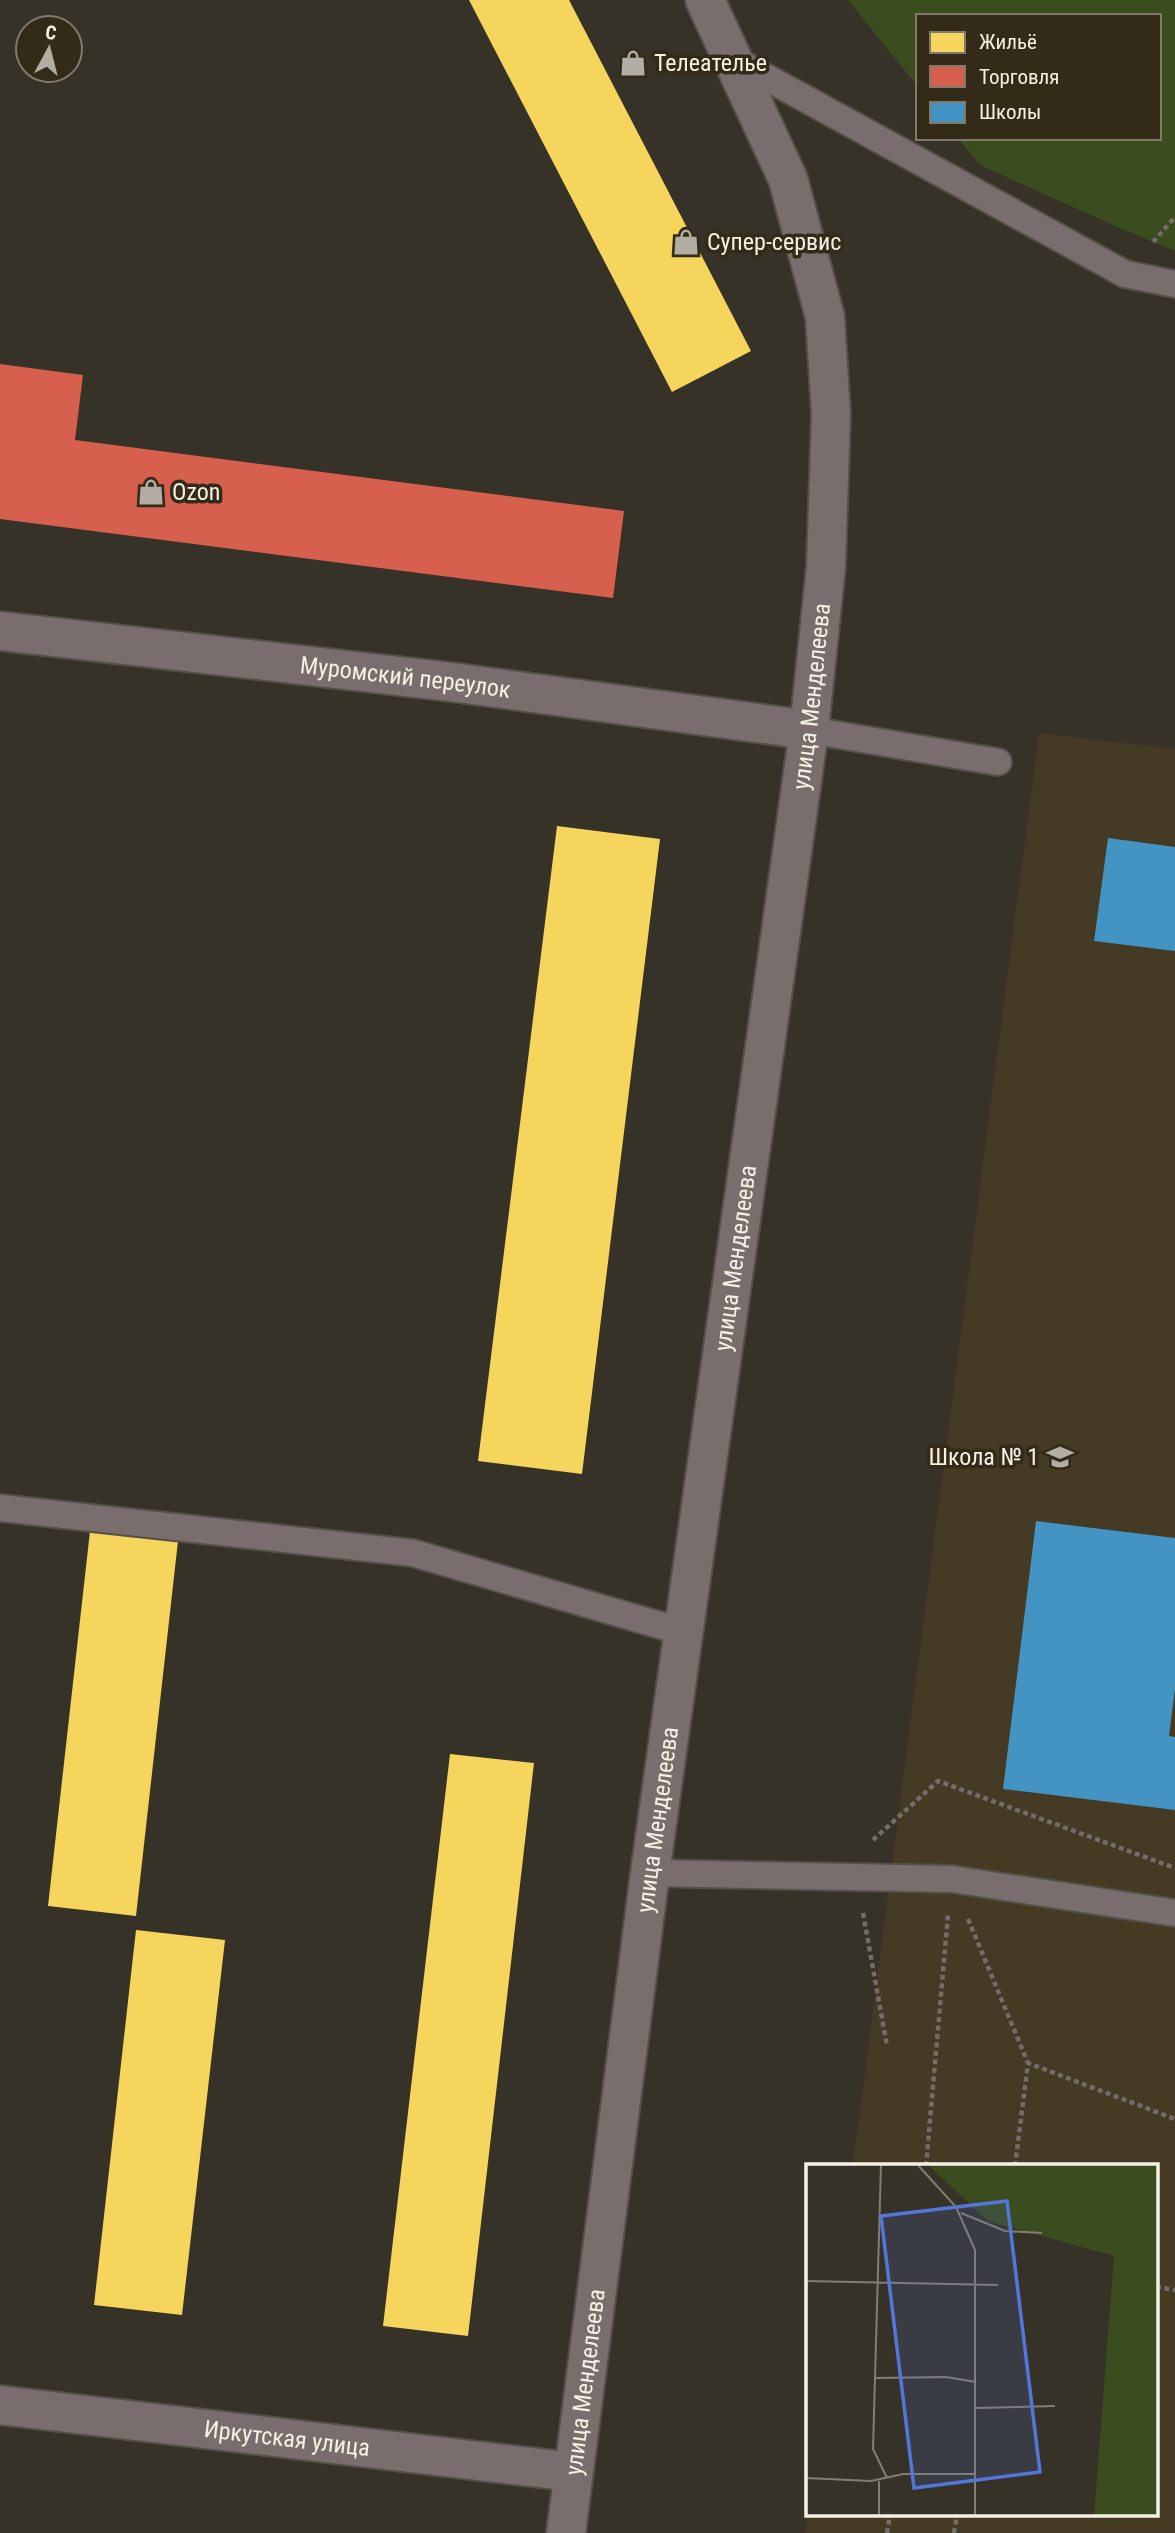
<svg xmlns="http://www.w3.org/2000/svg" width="1175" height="2533" viewBox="0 0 1175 2533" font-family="'Roboto Condensed',sans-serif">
	<rect width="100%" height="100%" fill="#373228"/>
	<!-- built -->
	<path fill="#453a23" d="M1039 733 1175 749V2533H805L808 2514H1156V2166L853 2165Z"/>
	<!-- green -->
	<path fill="#3b4c1e" d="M848 0H1175V251L1113 225 980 165 958 138H1159V16H918V87Z"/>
	<!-- homes -->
	<path fill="#f6d55c" d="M469 0H569L751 351 672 392Z
		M557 826 660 839 582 1474 478 1461Z
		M90 1531 178 1541 136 1916 48 1906Z
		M450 1754 534 1763 468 2336 383 2326Z
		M136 1930 225 1940 182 2315 94 2305Z"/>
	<!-- shops -->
	<path fill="#d6604d" d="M0 364 83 375 75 440 624 511 613 598 0 519Z"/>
	<!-- schools -->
	<path fill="#4393c3" d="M1108 838 1175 847V951L1094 941Z
		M1036 1521 1175 1538V1689L1169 1736 1175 1737V1810L1003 1789Z"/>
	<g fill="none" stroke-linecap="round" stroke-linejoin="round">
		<!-- lane casing -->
		<g stroke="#545048" stroke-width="30">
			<path id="lane" d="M731 58 1125 274 1175 284
				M809 730 998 762
				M0 1508 413 1553 683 1632
				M650 1873 952 1879 1175 1913"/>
		</g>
		<!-- street casing -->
		<g stroke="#545048" stroke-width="42">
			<g id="street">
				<path id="s1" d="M0 631 451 682 809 730"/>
				<path id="s2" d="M0 2405 573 2472"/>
				<path id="s3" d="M566 2533 650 1873 809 730 826 566 831 414 825 317 788 179 705 0"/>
			</g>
		</g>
		<!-- path -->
		<path stroke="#736c69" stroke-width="4.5" stroke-dasharray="5 3.5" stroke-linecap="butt" d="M1153 242 1175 217
			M873 1840 938 1781 1175 1868
			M863 1913 887 2046
			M968 1919 1028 2063
			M926 2166 948 1915
			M1015 2166 1028 2063 1175 2119
			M1156 2287 1175 2290
			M887 2533 890 2514
			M954 2533 957 2514"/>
		<!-- lane -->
		<use href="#lane" stroke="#796e6d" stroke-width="26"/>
		<!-- street -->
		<use href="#street" stroke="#796e6d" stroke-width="38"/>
	</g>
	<!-- icons -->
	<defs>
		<g id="shop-bare" transform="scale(2.1)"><path d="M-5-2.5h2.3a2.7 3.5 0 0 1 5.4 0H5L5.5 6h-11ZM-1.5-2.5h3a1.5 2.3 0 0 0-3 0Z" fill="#b3aea3" stroke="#332a18" stroke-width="2.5" paint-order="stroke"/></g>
		<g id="school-bare" transform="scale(2.1)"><path d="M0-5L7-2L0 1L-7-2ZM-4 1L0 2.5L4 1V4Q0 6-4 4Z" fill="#b3aea3" stroke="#332a18" stroke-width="2.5" paint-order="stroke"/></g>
	</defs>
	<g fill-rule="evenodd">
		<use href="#shop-bare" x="633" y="63"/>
		<use href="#shop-bare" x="686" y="242"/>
		<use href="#shop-bare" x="151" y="492"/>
		<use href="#school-bare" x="1060" y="1457"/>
	</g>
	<g text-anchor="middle" stroke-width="7" stroke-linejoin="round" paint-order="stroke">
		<!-- poi labels -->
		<g font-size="24" fill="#f6f0e5" stroke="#332a18" text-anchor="start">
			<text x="654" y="71">Телеателье</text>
			<text x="707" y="250">Супер-сервис</text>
			<text x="172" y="500">Ozon</text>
			<text x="1039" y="1465" text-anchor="end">Школа № 1</text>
		</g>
		<!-- street labels -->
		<g font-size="24" fill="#f6f0e5" stroke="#332a18">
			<text dy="8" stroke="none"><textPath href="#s1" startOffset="408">Муромский переулок</textPath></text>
			<text dy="8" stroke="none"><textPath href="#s3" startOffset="1853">улица Менделеева</textPath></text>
			<text dy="8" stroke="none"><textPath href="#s3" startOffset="1286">улица Менделеева</textPath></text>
			<text dy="8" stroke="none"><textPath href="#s3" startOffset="719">улица Менделеева</textPath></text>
			<text dy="8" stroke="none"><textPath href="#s3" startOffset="152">улица Менделеева</textPath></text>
			<text dy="8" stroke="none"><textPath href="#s2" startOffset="289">Иркутская улица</textPath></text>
		</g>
	</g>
	<!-- overview -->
	<g transform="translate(806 2164)">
		<rect width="352" height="352" fill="#373228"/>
		<path d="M121 0H352V352H288L308 92 182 57Z" fill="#3b4c1e"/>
		<path fill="none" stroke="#837e74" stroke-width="2" d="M75 0 67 285 81 314M111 0 150 43 169 86V352M155 49 199 67 236 69M0 117 192 121M68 214 140 213 170 218M169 244 249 242M0 314 65 317 97 310H169M73 352V317"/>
		<path fill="#5376db" fill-opacity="0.15" stroke="#5376db" stroke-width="3.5" d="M201 37 234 308 108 324 75 52Z"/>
		<rect width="352" height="352" fill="none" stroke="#f6f0e5" stroke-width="3.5"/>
	</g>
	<!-- legend -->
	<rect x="916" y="14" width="245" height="126" fill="#332a18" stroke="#81796a" stroke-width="2"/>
	<rect x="930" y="32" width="35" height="21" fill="#f6d55c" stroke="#81796a" stroke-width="2"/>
	<text x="979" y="49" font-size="21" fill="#f6f0e5">Жильё</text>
	<rect x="930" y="66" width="35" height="21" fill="#d6604d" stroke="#81796a" stroke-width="2"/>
	<text x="979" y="84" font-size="21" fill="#f6f0e5">Торговля</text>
	<rect x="930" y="102" width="35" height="21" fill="#4393c3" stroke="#81796a" stroke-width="2"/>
	<text x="979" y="119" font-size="21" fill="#f6f0e5">Школы</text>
	<!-- north arrow -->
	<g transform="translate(49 49) rotate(7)"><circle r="33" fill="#332a18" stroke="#81796a" stroke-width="2"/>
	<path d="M0-5L12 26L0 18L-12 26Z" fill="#b3aea3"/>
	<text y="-10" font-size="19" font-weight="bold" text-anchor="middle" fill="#f6f0e5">С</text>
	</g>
</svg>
